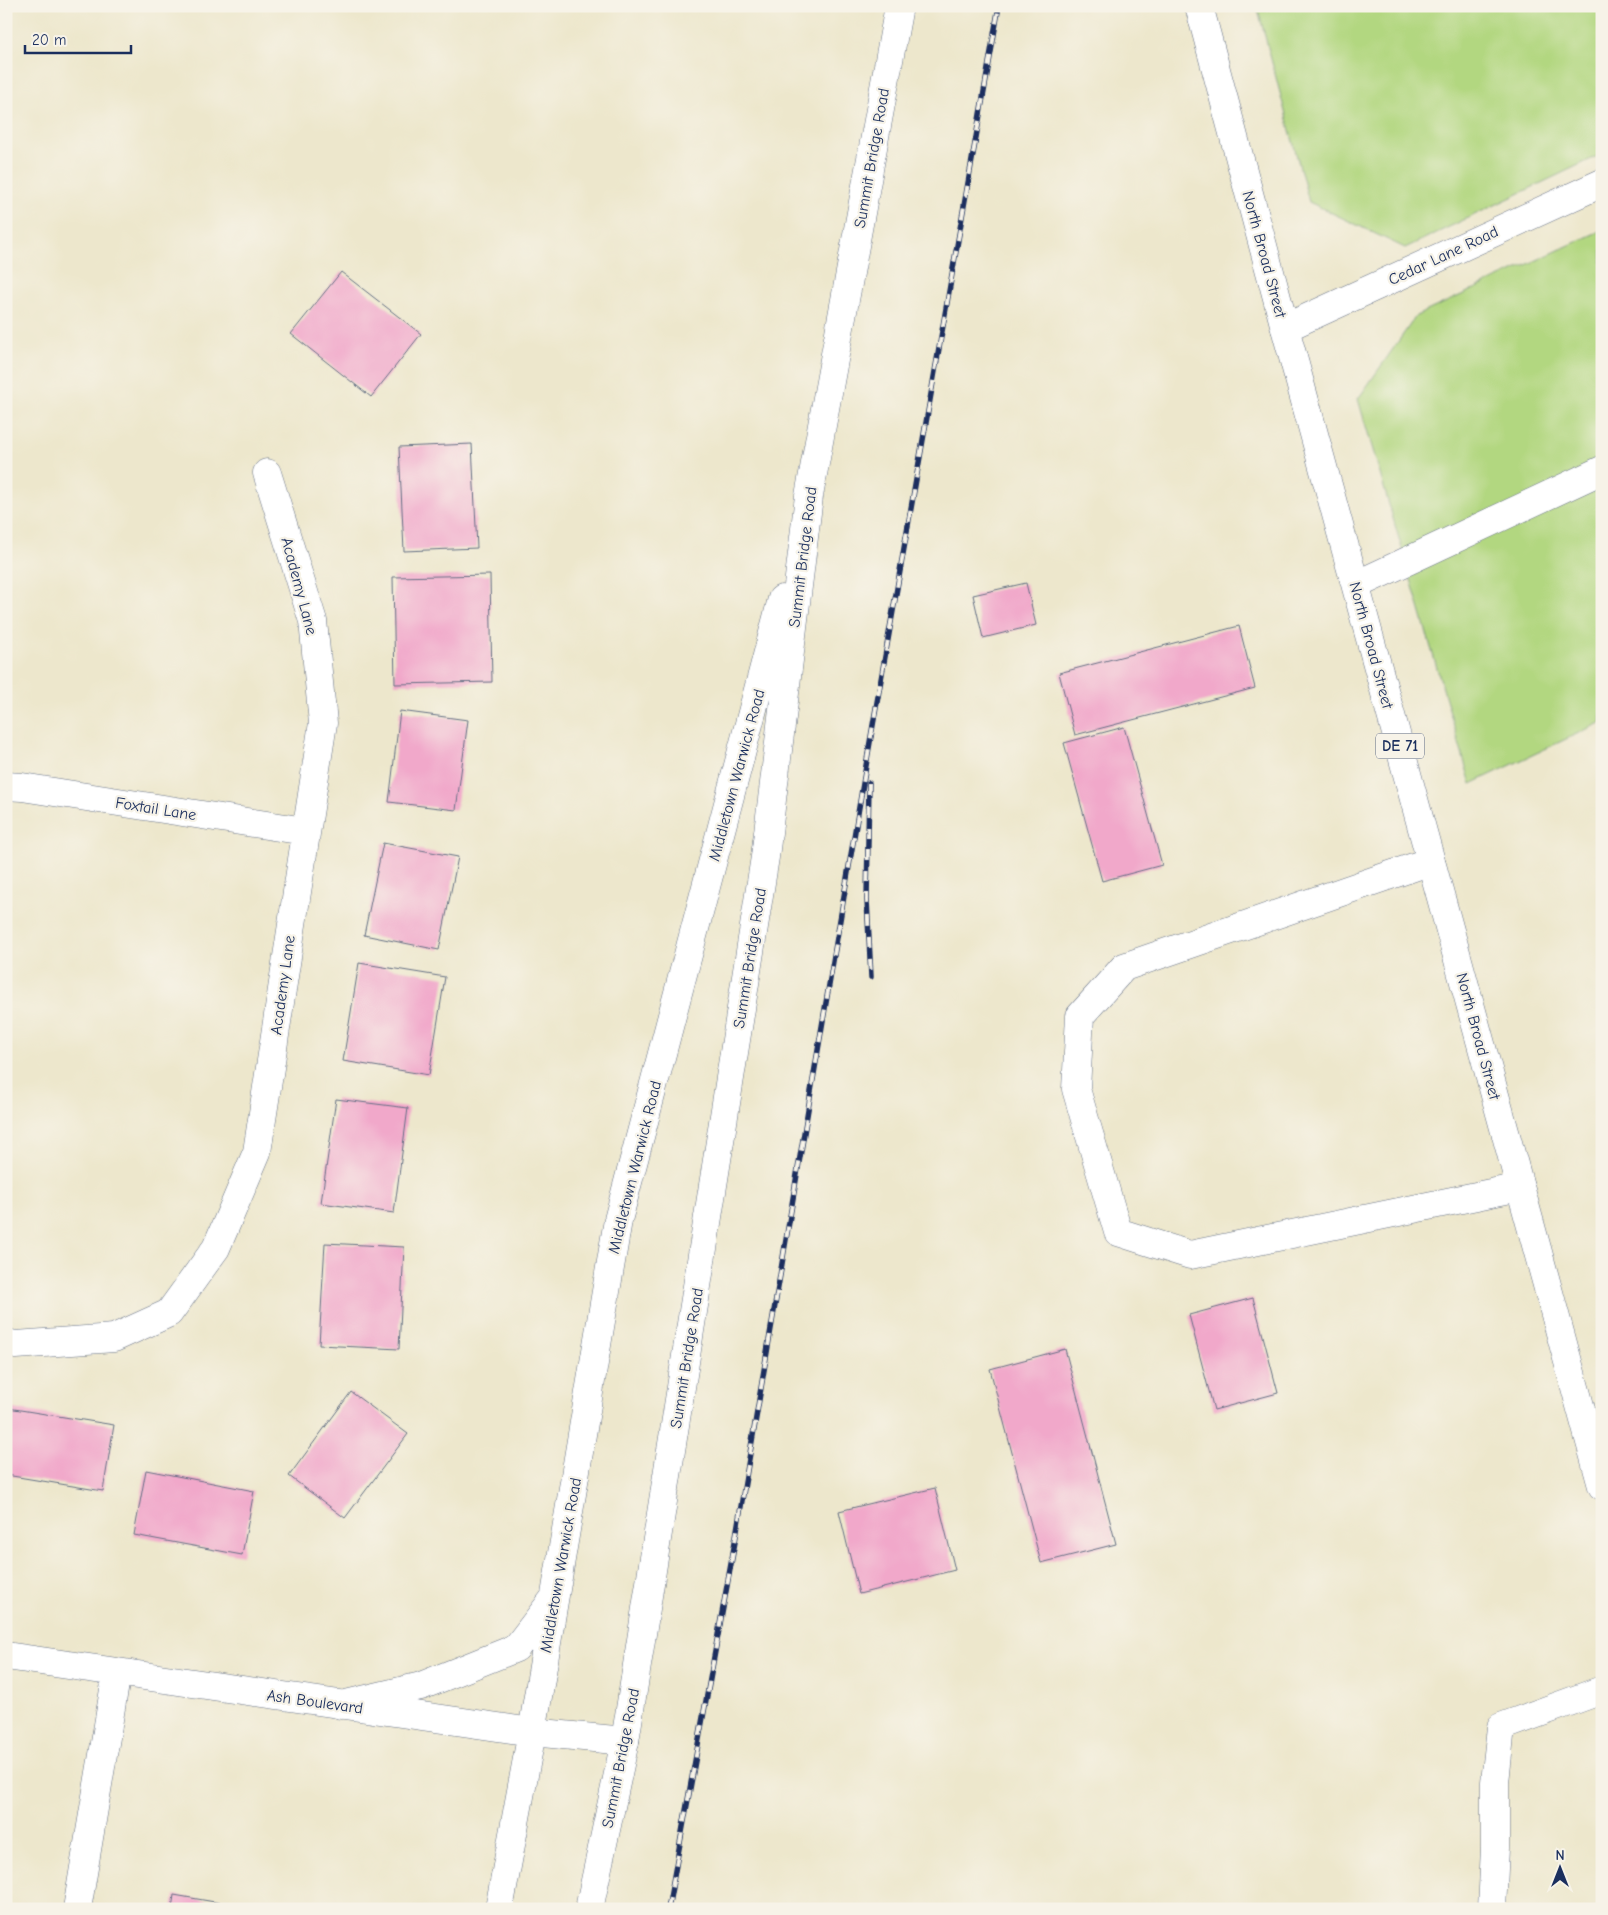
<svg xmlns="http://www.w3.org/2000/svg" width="1608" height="1915" viewBox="0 0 1608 1915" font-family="'Comic Neue',sans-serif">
	<rect width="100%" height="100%" fill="#f7f3e8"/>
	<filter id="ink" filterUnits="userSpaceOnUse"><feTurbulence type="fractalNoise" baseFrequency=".02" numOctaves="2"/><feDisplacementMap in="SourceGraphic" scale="10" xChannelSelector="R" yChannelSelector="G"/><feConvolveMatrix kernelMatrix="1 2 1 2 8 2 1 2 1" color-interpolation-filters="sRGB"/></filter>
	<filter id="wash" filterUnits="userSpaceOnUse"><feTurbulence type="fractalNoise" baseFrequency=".0096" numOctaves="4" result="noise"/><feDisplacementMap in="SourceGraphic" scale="20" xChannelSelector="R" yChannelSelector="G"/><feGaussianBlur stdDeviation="1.12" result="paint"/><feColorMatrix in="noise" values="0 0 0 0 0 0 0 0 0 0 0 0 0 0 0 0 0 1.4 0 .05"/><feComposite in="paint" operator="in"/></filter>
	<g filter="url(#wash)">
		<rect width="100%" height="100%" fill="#ede7cc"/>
		<!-- green -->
		<path fill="#b2d780" stroke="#66836f" d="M1257 6H1602V154L1405 248 1309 202Z
			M1602 230V722L1471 784 1358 399 1416 316Z"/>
		<g id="blocks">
			<!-- building -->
			<path fill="#f1a8ca" d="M341 272 421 334 371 397 291 334Z
				M472 444 477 548 404 551 399 447Z
				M490 575 492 682 395 684 393 577Z
				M1026 583 1036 625 983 638 973 595Z
				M1239 626 1255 688 1075 735 1059 673Z
				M400 711 468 720 456 810 389 802Z
				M1124 727 1162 865 1102 881 1064 743Z
				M383 843 458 857 439 950 364 935Z
				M359 963 445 977 429 1075 343 1061Z
				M336 1099 408 1108 394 1213 321 1203Z
				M325 1243 404 1247 399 1349 319 1345Z
				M1253 1298 1278 1393 1214 1410 1189 1315Z
				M1065 1349 1116 1544 1041 1563 990 1369Z
				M351 1392 408 1434 345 1518 289 1476Z
				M8 1408 114 1425 103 1491 6 1475V1421Z
				M146 1470 254 1491 242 1555 134 1535Z
				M935 1488 955 1570 859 1594 839 1511Z
				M174 1895 250 1908V1909H172Z"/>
		</g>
	</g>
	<g filter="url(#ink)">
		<use href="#blocks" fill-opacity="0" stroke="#646f84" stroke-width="1"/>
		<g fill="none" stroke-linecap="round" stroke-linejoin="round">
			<!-- minor casing -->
			<g stroke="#646f84" stroke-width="29">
				<path id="minor" d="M1285 328 1602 183
					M1356 585 1602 470
					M6 786 22 787 305 831
					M1431 861 1124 967 1080 1016 1076 1089 1118 1232 1190 1255 1520 1187
					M6 1343 16 1345 114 1338 169 1313 216 1248 257 1152 323 723 313 621 267 473
					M6 1656 532 1732 625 1741
					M77 1909 117 1672
					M1492 1909 1495 1848V1782L1501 1727 1602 1690"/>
			</g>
			<!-- major casing -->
			<g stroke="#646f84" stroke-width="29">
				<path id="major" d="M1199 6 1285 328 1602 1486
					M341 1705 421 1686 516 1648 552 1601
					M499 1909 532 1732 618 1220 782 599
					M589 1909 625 1741 765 857 809 496 899 6"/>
			</g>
			<!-- minor -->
			<use href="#minor" stroke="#fff" stroke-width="28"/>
			<!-- major -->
			<use href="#major" stroke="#fff" stroke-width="28"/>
			<!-- rail casing -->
			<g stroke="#1b2f5e" stroke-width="5.5">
				<path id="rail" d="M869 783 867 900 871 977
					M668 1909 735 1542 869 748 999 6"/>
			</g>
			<!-- rail -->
			<use href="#rail" stroke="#f7f3e8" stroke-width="4" stroke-dasharray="11" stroke-linecap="butt"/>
		</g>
	</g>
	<g text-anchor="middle" stroke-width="4.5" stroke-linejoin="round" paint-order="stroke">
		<!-- shield labels -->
		<rect fill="#f7f3e8" stroke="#5d6a87" stroke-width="1" x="1376" y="733.5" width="48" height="25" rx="4"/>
		<g font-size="15" font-weight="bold" fill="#1b2f5e">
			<text x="1400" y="751">DE 71</text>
		</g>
		<!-- street labels -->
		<g font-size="16" fill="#1b2f5e" stroke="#f7f3e8">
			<text transform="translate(871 158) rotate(-80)" y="6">Summit Bridge Road</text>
			<text transform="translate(1265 254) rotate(75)" y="6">North Broad Street</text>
			<text transform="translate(1443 255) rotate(-25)" y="6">Cedar Lane Road</text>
			<text transform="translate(802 557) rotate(-83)" y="6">Summit Bridge Road</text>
			<text transform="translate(300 586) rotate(75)" y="6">Academy Lane</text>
			<text transform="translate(1372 645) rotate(75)" y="6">North Broad Street</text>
			<text transform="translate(736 775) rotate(-75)" y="6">Middletown Warwick Road</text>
			<text transform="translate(156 808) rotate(9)" y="6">Foxtail Lane</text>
			<text transform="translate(749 958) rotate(-81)" y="6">Summit Bridge Road</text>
			<text transform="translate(282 985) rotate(-82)" y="6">Academy Lane</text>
			<text transform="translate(1479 1036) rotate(75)" y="6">North Broad Street</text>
			<text transform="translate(634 1167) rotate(-76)" y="6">Middletown Warwick Road</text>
			<text transform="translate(686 1358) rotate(-81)" y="6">Summit Bridge Road</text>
			<text transform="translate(560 1565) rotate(-80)" y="6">Middletown Warwick Road</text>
			<text transform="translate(315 1701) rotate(8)" y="6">Ash Boulevard</text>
			<text transform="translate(620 1758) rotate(-79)" y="6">Summit Bridge Road</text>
		</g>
	</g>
	<!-- margin -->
	<rect width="1608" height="1915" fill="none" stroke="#f7f3e8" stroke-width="25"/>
	<!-- north arrow -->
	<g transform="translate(1560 1868)" stroke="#f7f3e8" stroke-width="4" paint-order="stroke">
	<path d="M0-4L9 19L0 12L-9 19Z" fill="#1b2f5e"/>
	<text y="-8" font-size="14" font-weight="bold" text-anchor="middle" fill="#1b2f5e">N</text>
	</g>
	<!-- scale -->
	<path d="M25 45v8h106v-8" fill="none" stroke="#1b2f5e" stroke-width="2.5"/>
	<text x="32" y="45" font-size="15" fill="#1b2f5e" stroke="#f7f3e8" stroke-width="4" paint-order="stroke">20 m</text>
</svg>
